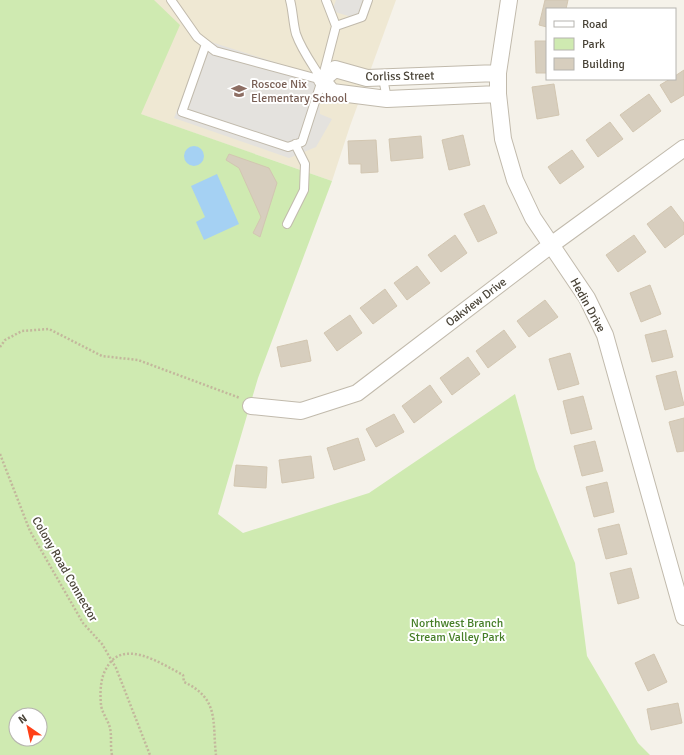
<svg xmlns="http://www.w3.org/2000/svg" width="684" height="755" viewBox="0 0 684 755" font-family="Signika,sans-serif">
	<rect width="100%" height="100%" fill="#f5f2ea"/>
	<!-- education -->
	<path fill="#efe8d3" d="M144 0H396L350 126 332 181 112 104Z"/>
	<!-- green -->
	<path fill="#cfeab1" fill-rule="evenodd" d="M0 0H154L180 25 141 114 332 181 258 378 218 514 243 533 369 493 515 394 536 469 575 563 587 656 638 743 650 755H0ZM16 715H40V739H16Z"/>
	<!-- parking -->
	<path fill="#e4e2de" d="M336 0H364L358 19 332 11Z
		M205 40 318 76 320 114 332 119 316 147 289 158 174 118Z"/>
	<!-- water -->
	<path fill="#a5d1f3" d="M184 156a10 10 0 1 1 20 0a10 10 0 1 1-20 0Z
		M217 174 239 224 204 240 196 222 205 217 191 186Z"/>
	<!-- building -->
	<path fill="#d7cebe" stroke="#d2c6b1" d="M545 0H568L566 9H547V27L539 25Z
		M535 41H547V73H536Z
		M684 70V95L671 103 660 85 670 79H675V76Z
		M554 84 559 115 537 119 532 87Z
		M649 94 661 111 633 132 620 115Z
		M610 122 623 139 598 157 586 140Z
		M463 135 470 165 449 170 442 140Z
		M421 136 423 158 391 161 389 139Z
		M376 140 378 172 361 173V164H349L348 141Z
		M572 150 584 167 560 184 548 167Z
		M229 154 269 168 277 183 260 237 253 233 261 217 239 168 226 160Z
		M484 205 497 233 478 242 464 214Z
		M671 206 684 223V234L665 248 647 224Z
		M455 235 467 253 441 272 428 255Z
		M634 235 646 252 618 272 606 255Z
		M417 266 430 283 407 300 394 283Z
		M650 285 661 314 641 322 630 293Z
		M385 289 397 306 373 324 360 308Z
		M545 300 558 317 529 337 517 321Z
		M350 315 362 333 337 351 324 333Z
		M504 330 516 347 488 368 476 351Z
		M666 330 673 357 652 362 645 335Z
		M307 340 311 361 281 367 277 347Z
		M570 353 579 384 558 390 549 359Z
		M468 357 480 374 452 395 440 378Z
		M676 371 684 405 665 410 656 376Z
		M430 385 442 402 414 423 402 406Z
		M583 396 592 429 571 434 563 401Z
		M394 414 404 432 376 447 366 429Z
		M684 418V451L677 452 669 422Z
		M358 438 365 460 334 470 327 448Z
		M595 441 603 471 582 476 574 446Z
		M311 456 314 478 282 483 279 460Z
		M236 465 267 467 266 488 234 486Z
		M607 482 614 512 594 517 586 487Z
		M619 524 627 554 606 559 598 529Z
		M631 568 639 598 618 604 610 573Z
		M654 654 667 682 648 691 635 663Z
		M678 703 682 723 651 730 647 709Z"/>
	<g fill="none" stroke-linecap="round" stroke-linejoin="round">
		<!-- service casing -->
		<g stroke="#c1baac" stroke-width="10">
			<path id="service" d="M171 0 197 37 215 51 322 80
				M290 0C293 11 293 23 296 34 302 51 313 65 322 80
				M336 26 362 17 368 0
				M206 44 182 112 288 147 302 142 322 80 336 26 326 0
				M383 78 387 99
				M287 224 304 190 305 164 295 144"/>
		</g>
		<!-- minor casing -->
		<g stroke="#c1baac" stroke-width="18">
			<path id="minor" d="M509 0 498 73V94L503 139 515 180 533 218 587 298 605 335 684 617
				M498 73 367 78 335 69 322 80 332 92 387 99 498 94
				M251 406 301 411 357 393 551 245 684 148"/>
		</g>
		<!-- path -->
		<path stroke="#c3b79c" stroke-width="2.5" stroke-dasharray="2 2" stroke-linecap="butt" d="M0 347 5 340 22 331 49 329 102 356 138 360 240 398
			M0 454 30 531 83 623 102 644 116 668 150 755
			M112 755C110 746 112 737 110 728 108 720 102 713 101 705 100 694 100 679 106 669 122 637 160 663 183 675L184 682C220 699 212 722 216 755"/>
		<!-- service -->
		<use href="#service" stroke="#fff" stroke-width="8"/>
		<!-- minor -->
		<use href="#minor" stroke="#fff" stroke-width="16"/>
	</g>
	<!-- icons -->
	<defs>
		<g id="school-bare" transform="scale(1.2)"><path d="M0-5L7-2L0 1L-7-2ZM-4 1L0 2.5L4 1V4Q0 6-4 4Z" fill="#8d6e63" stroke="#fff" stroke-width="2.5" paint-order="stroke"/></g>
	</defs>
	<g fill-rule="evenodd">
		<use href="#school-bare" x="239" y="91"/>
	</g>
	<g text-anchor="middle" stroke-width="4" stroke-linejoin="round" paint-order="stroke">
		<!-- street labels -->
		<g font-size="12" fill="#494337" stroke="#fff">
			<text transform="translate(400 76) rotate(-1)" y="4">Corliss Street</text>
			<text transform="translate(476 302) rotate(-37)" y="4">Oakview Drive</text>
			<text transform="translate(588 305) rotate(61)" y="4">Hedin Drive</text>
			<text transform="translate(65 569) rotate(60)" y="4">Colony Road Connector</text>
		</g>
		<!-- education labels -->
		<g font-size="12" fill="#785e54" stroke="#fff" text-anchor="start">
			<text x="251" y="88">Roscoe Nix<tspan x="251" dy="14">Elementary School</tspan></text>
		</g>
		<!-- park labels -->
		<g font-size="12" fill="#467e28" stroke="#fff">
			<text x="457" y="627">Northwest Branch<tspan x="457" dy="14">Stream Valley Park</tspan></text>
		</g>
	</g>
	<!-- legend -->
	<rect x="546" y="8" width="130" height="72" fill="#ffffff" stroke="#b6b4af"/>
	<rect x="554" y="21" width="20" height="6" fill="#ffffff" stroke="#b6b4af"/>
	<text x="582" y="28" font-size="12" fill="#494337">Road</text>
	<rect x="554" y="38" width="20" height="12" fill="#cfeab1" stroke="#b6b4af"/>
	<text x="582" y="48" font-size="12" fill="#494337">Park</text>
	<rect x="554" y="58" width="20" height="12" fill="#d7cebe" stroke="#b6b4af"/>
	<text x="582" y="68" font-size="12" fill="#494337">Building</text>
	<!-- north arrow -->
	<g transform="translate(28 727) rotate(326)"><circle r="19" fill="#ffffff" stroke="#b6b4af"/>
	<path d="M0-3L7 15L0 10L-7 15Z" fill="#ff4017"/>
	<text y="-6" font-size="11" font-weight="bold" text-anchor="middle" fill="#494337">N</text>
	</g>
</svg>
